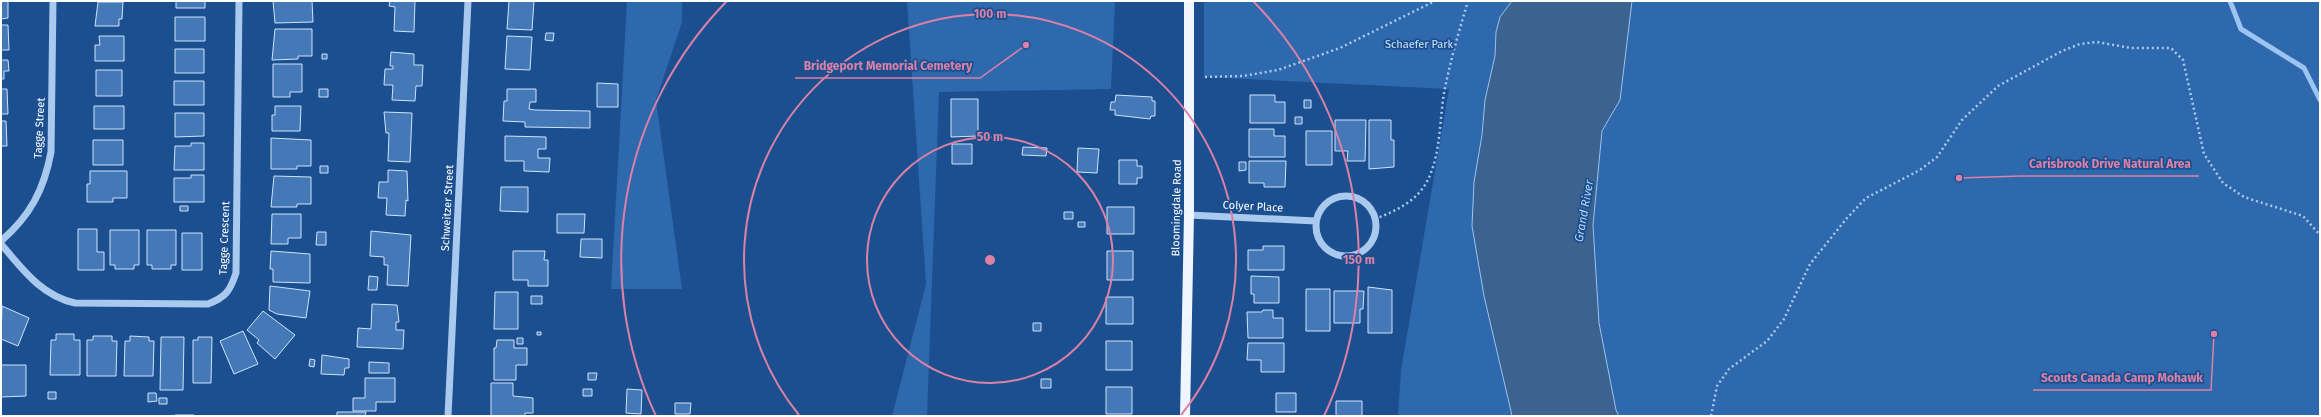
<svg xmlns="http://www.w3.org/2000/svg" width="2321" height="417" viewBox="0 0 2321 417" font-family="'Fira Sans',sans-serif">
	<rect width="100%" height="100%" fill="#1b4f8f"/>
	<!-- green -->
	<path fill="#2e69ad" d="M627 1H682V22L656 100 682 289H611Z
		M907 1H1115L1111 89 939 92 927 416H892L926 284Z
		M1204 1H1512L1500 17 1496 32 1495 56 1485 100 1472 226 1484 296 1512 416H1398L1401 370 1449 89 1204 77Z
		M1632 1H2320V416H1619L1616 410 1599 323 1593 225 1602 131 1620 100Z"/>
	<!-- water -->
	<path fill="#3c6290" stroke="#9cc4f0" d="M1512 1H1632L1620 100 1602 131 1593 225 1599 323 1616 410 1619 416H1512L1510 407 1484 296 1472 226 1474 182 1482 135 1485 100 1495 56 1496 32 1500 17Z"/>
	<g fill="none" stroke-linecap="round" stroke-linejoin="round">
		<!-- stream -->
		<path stroke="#9cc4f0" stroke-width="5" d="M2230 1 2241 29 2304 68 2320 100"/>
	</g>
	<!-- building -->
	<path fill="#4478b7" stroke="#cfe3fa" d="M1 1H8V18L1 19Z
		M176 1H205V8H176Z
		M273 1H312L313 22 275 23Z
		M390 1H415L414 32 394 31 395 7 389 6Z
		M509 1H534L532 30 507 29Z
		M98 2H123L122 19H119V26H95Z
		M175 17H205V41H175Z
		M1 25H8L9 50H1Z
		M275 29H312V56H298V59L272 60Z
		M546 33H554L553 41 545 40Z
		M99 36H124V61H95V45H100Z
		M507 36 532 37 530 70 505 69Z
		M175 49H204V73H175Z
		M391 52 414 54V65H423L422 86H416L415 101 392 100 393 85H384L385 69H393V66H390Z
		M322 54H327V59H322Z
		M1 60H8L9 71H4V79H1Z
		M273 64H302V92H290V97H273Z
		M96 70H122V96H96Z
		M174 81H204V105H174Z
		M597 83 618 84V107H597Z
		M1 89H7L8 114H1Z
		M319 89H328V97H319Z
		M507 89H536V102H530L529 109 535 110 590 111V128L525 127V122L503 121 504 101H507Z
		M1116 95 1152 97V101H1155V116H1151L1150 119 1115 115V110H1110L1111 102H1115Z
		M1250 95H1275V102H1285V123H1250Z
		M951 99H978V136L951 137Z
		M1304 100H1311V108H1304Z
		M94 106H124V129H94Z
		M275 106H301L300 131H272V115H275Z
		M384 112 412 113 410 162 388 161 389 133H386Z
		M175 113H204V136L175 137Z
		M1295 117H1302V124H1295Z
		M1335 120H1366L1365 161H1347L1348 151H1335Z
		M1369 120H1391V140H1394V167L1369 169Z
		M1 121H6L7 146H1Z
		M1249 129H1274V136H1285V157H1249Z
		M1306 131H1332V165H1306Z
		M505 136 546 137V149H538V158H550L549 172 524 171V161H505Z
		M271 138 311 140V166H297V169H271Z
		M93 140H123V165H93Z
		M191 143H204V170H174L175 146H191Z
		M952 144H972V164H952Z
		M1023 147 1047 148 1046 156 1022 155Z
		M1078 148 1099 149 1097 173 1077 172Z
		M1119 160H1137V166H1142V178H1137V184H1119Z
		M1249 161H1286L1285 187H1264V183H1249Z
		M1239 162H1246V170L1239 171Z
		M320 166H328V173H320Z
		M388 170 407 171 408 201 406 200 405 216 386 215 387 198H378L379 182H388Z
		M90 171H127V198H113V202H87V184H90Z
		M191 175H204V202H174V178H191Z
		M274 176 311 177V204H297V207H271Z
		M501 187H528V212L500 211Z
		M180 206H188V211H180Z
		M1107 207H1134V234H1107Z
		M1064 212H1073V219H1064Z
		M272 214H301V238H288V244H271Z
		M557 214H585L584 233H557Z
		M1078 222H1085V227H1078Z
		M78 229H97V252H104V270H78Z
		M110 230H139V265H134V269H115V265H110Z
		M147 230H176V265H171V269H152V265H147Z
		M371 231 411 235 408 286 387 285 388 265H384V257L370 256Z
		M317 232H326V245H316Z
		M182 233H202V270H182Z
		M581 239H602V258L580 257Z
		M1263 246H1284V270H1248V250H1263Z
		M271 251 310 254V283L273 282V269H270Z
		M513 251H545L544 260H548V286H528V280H513Z
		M1107 251H1133V280H1107Z
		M369 276 378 277 377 290H368Z
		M1251 276 1279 277V303H1254V294H1251Z
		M270 286 310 291 306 318 277 314 269 310Z
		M1368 287 1392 290V333H1368Z
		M1306 289H1330V331H1306Z
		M1334 291H1364L1363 309H1360V323H1334Z
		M495 292H518V329H494Z
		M531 296H542V304H531Z
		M1106 297H1133V324H1106Z
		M372 304 397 305 399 322H396V330H404L403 349 357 347 358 328 371 329Z
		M2 306 29 318 18 346 1 339Z
		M1263 310H1273V318H1283V338H1248L1247 312H1262Z
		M263 311 295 335 275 359 257 343 259 340 247 330Z
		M1033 323H1041V331H1033Z
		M243 331 258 364 234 374 220 341Z
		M537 332H541V335H537Z
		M56 334H74V340H80V375H50L51 340H56Z
		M93 336H112V341H117L116 376H87V340H93Z
		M130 336 149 337V341H154L153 376H124L125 341H130Z
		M161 337H184L183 390H160Z
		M198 337H212L211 383H193V340H198Z
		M517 338H523V344H517Z
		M497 340H514V348H527V365H516V380H494V348H496Z
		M1106 341H1132V370H1106Z
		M1248 343H1284V372H1261V360H1247Z
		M322 355 349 359V368H345L344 375 321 374Z
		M310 359 315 360 314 367 309 366Z
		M369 362 389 363V373H369Z
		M1 365H26V396L1 397Z
		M588 373H597L596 380H588Z
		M365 378H395V402H376V411H353V398H365Z
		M1041 379H1051V388H1041Z
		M491 383H513V396L533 398V413H525V416H491Z
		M1106 387H1132V414H1106Z
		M583 389H592V396H583Z
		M627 389 642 390 641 414 626 413Z
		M48 392H56V399H48Z
		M148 393H156L157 401 148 402Z
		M1276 393H1296V412H1276Z
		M159 398H167V404H159Z
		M1336 401H1362V416H1336Z
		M675 403H691L690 414H675Z
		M337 412H366L365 416H337Z
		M175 415H194V416H175Z"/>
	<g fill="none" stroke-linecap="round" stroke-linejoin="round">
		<!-- path -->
		<path stroke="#a9c9ee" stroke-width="2.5" stroke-dasharray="2 3" stroke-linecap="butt" d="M1205 77 1243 76 1278 70 1340 48 1435 1
			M1375 219C1393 212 1411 204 1423 188 1441 162 1439 123 1444 93 1450 62 1459 31 1468 1
			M1711 416 1717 386 1729 369 1767 341 1784 319 1810 264 1847 218 1866 198 1920 170 1937 157 1962 120 1998 86 2062 51 2080 44 2097 42 2131 48H2171L2183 60 2204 154 2223 183 2244 197 2303 216 2320 235"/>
		<!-- minor -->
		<path stroke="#a9c9ee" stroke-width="7" d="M1316 226a30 30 0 1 1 60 0a30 30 0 1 1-60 0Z
			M1189 215 1316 221
			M1 241C30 216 44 190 51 152L53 1
			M1 244C23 270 42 296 75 303L208 304C226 297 230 291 236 273L239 1
			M448 416 468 1"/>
		<!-- major -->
		<path stroke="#f0f6ff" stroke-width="10" d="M1185 416 1189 215V1"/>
	</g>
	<!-- distance rings -->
	<g fill="none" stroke="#dd80a5" stroke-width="2">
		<circle cx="990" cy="260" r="123"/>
		<path d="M799 415A246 246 0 1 1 1181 415"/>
		<path d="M656 416A369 369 0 0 1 727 1M1253 1A369 369 0 0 1 1324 416"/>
	</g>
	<g text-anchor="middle" stroke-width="3.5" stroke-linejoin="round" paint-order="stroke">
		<!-- park labels -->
		<g font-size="11" fill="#cfe3fa" stroke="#1b4f8f">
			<text x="1419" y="48">Schaefer Park</text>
		</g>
		<!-- street labels -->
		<g font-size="11" fill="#fff" stroke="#1b4f8f">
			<text transform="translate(39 128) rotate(-87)" y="4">Tagge Street</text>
			<text transform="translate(1253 206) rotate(3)" y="4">Colyer Place</text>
			<text transform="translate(447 208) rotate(-87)" y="4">Schweitzer Street</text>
			<text transform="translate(1176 208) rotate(-89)" y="4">Bloomingdale Road</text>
			<text transform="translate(224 238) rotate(-88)" y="4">Tagge Crescent</text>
		</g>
		<!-- water labels -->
		<g font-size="12" font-style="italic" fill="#b5d3f5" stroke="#1b4f8f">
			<text transform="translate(1584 211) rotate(-80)" y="4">Grand River</text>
		</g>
	</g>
	<circle cx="990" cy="260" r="6" fill="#dd80a5" stroke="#1b4f8f" stroke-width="2"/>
	<g font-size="12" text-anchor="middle" font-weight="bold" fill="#dd80a5" stroke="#1b4f8f" stroke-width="3.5" stroke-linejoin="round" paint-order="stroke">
		<text x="990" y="18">100 m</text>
		<text x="990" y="141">50 m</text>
		<text x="1359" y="264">150 m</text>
	</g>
	<!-- callouts -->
	<path fill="none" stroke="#dd80a5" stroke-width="1.5" d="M1026 45L980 78H795M1959 178L2021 176H2199M2214 334L2211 390H2033"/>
	<g fill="#dd80a5" stroke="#1b4f8f" stroke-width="1.5">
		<circle cx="1026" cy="45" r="4"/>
		<circle cx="1959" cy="178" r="4"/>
		<circle cx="2214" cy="334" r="4"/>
	</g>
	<g font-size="12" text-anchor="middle" font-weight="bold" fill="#dd80a5" stroke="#1b4f8f" stroke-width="3.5" stroke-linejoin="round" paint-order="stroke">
		<text x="888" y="70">Bridgeport Memorial Cemetery</text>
		<text x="2110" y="168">Carisbrook Drive Natural Area</text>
		<text x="2122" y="382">Scouts Canada Camp Mohawk</text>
	</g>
	<!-- border -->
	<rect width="2321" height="417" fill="none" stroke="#ffffff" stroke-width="4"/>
</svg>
